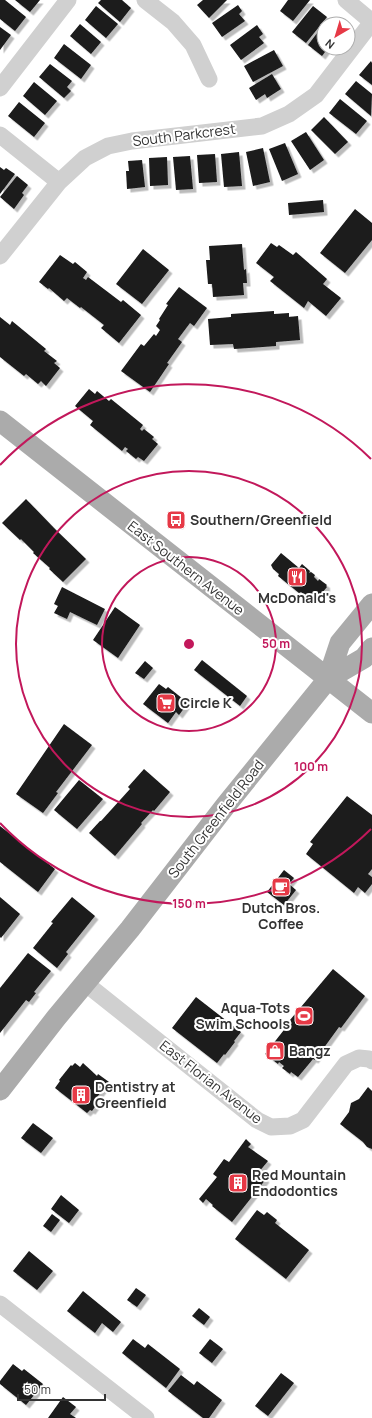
<svg xmlns="http://www.w3.org/2000/svg" width="372" height="1418" viewBox="0 0 372 1418" font-family="Manrope,sans-serif">
	<defs>
		<filter id="shadow"><feDropShadow dx="3.5" dy="3.5" stdDeviation="0" flood-color="#0004"/></filter>
	</defs>
	<rect width="100%" height="100%" fill="#fff"/>
	<!-- building -->
	<path fill="#1a1a1a" filter="url(#shadow)" d="M0 0H5L26 17 15 31 0 19Z
		M15 0H40L30 12Z
		M101 0H122L131 8 120 22 98 3Z
		M203 0H227L209 18 197 5Z
		M288 0H310L293 21 280 11Z
		M238 5 242 11 239 14 245 21 222 37 212 23Z
		M96 6 118 24 106 38 85 20Z
		M313 6 327 17 306 43 292 32Z
		M80 24 101 42 91 54 70 36Z
		M324 24V48H328L322 56 308 45Z
		M257 25 263 34 259 37 264 43 241 60 230 45Z
		M0 27 11 35 0 50Z
		M64 44 91 65 81 79 54 58Z
		M274 50 283 66 253 82 244 66Z
		M371 61 372 63V85L359 75Z
		M50 64 72 81 67 87 71 91 64 98 39 77Z
		M272 74 281 89 267 98 265 94 256 100 249 88Z
		M356 81 372 94 371 116 345 94Z
		M34 82 57 101 45 115 23 96Z
		M340 99 367 121 356 134 329 113Z
		M19 102 45 123 34 137 8 116Z
		M324 117 348 142 335 154 311 130Z
		M306 132 324 160 310 170 291 141Z
		M285 143 298 174 282 181 269 149Z
		M263 148 270 182 253 186 246 152Z
		M239 152 242 186 224 187 221 154Z
		M215 154 217 182 199 183 197 155Z
		M190 156 193 189 176 190 173 157Z
		M167 157 168 185 150 186 149 158Z
		M142 160 145 187 127 189 126 171H129L128 161Z
		M0 167 4 170 6 168 15 174 0 194Z
		M17 176 28 185 22 193 24 195 14 209 0 197Z
		M323 200 324 212 289 215 288 203Z
		M355 209 372 223V240L345 273 320 253Z
		M271 243 277 247 279 245 293 255 296 252 327 279 323 284 341 298 326 316 308 301 304 308 270 281 274 277 256 263Z
		M242 244 244 270 246 269 247 283H243L244 295 213 297 212 284H208L206 260H210L209 246Z
		M143 249 169 270 142 304 116 284Z
		M60 255 73 264 75 262 87 272 83 278 86 280 88 277 121 302 123 300 141 315 119 343 101 328 104 325 81 307 80 308 67 298 64 301 49 288 48 289 39 282Z
		M179 287 207 308 194 326 190 323 178 339 182 342 167 363 169 364 150 392 121 371 141 344 144 346 154 334 156 336 160 330 156 326 160 320 159 319 168 305 166 304Z
		M274 311V314L289 313V317L298 316 300 340 276 342V346L234 349 233 344 210 345 208 319 231 317V314Z
		M0 317 10 325 12 321 46 349 44 351 57 361 54 363 60 368 46 386 41 381 38 384 26 374 24 376 0 357Z
		M89 389 95 394 97 391 109 401 111 399 143 425 140 429 142 431 144 429 154 437 152 439 158 444 144 461 138 457 136 459 126 451 128 449 125 447 122 451 90 425 93 421 75 406Z
		M26 499 56 530 86 559 63 582 49 569 50 568 33 553 34 552 21 539 20 540 2 523Z
		M173 516 182 522 179 526 170 519Z
		M281 553 299 568 302 564 310 571 309 573 311 572 315 575 314 577 318 581 319 579 327 585 326 586 327 587 316 600 314 598 311 600 301 592 299 593 278 576 279 574 273 569 271 565Z
		M62 587 105 609 97 625 70 612 67 619 54 613 58 606 54 604Z
		M115 607 140 625 118 658 93 640Z
		M202 660 247 696 240 706 194 670Z
		M145 661 153 668 144 679 135 673Z
		M159 684 166 689 168 687 188 703 179 715 176 712 168 723 143 704Z
		M64 724 92 745 56 792 58 793 43 813 16 794Z
		M144 769 170 792 154 811 153 810 141 823 142 824 115 856 89 833 100 821H101L130 789 128 787Z
		M79 780 103 799 77 829 54 810Z
		M347 796 372 815V869L368 874 372 877V884L365 893 358 887 354 893 306 854 313 844 310 842Z
		M0 826 55 869 38 892 0 862Z
		M284 870 294 878 289 884 296 890 284 905 267 892Z
		M0 897 20 914 1 938 0 937Z
		M72 897 95 916 66 952 68 954 57 968 33 948 53 923 51 922Z
		M28 953 51 971 34 992 36 993 29 1002 26 1000 0 1033V988Z
		M333 969 365 996 341 1028 339 1027 315 1060 313 1059 298 1077 291 1072 290 1074 282 1068 284 1066 279 1062 278 1064 265 1054 291 1021 290 1020Z
		M196 997 241 1032 234 1041 235 1042 225 1055 224 1054 217 1063 172 1028Z
		M75 1063 80 1067 83 1063 97 1076 98 1074 109 1082 94 1101 97 1104 92 1111 90 1110 87 1113 55 1088 60 1081 59 1080 71 1065 72 1066Z
		M368 1087 372 1091V1149L367 1147 363 1142 340 1124 349 1112 351 1103 359 1099Z
		M33 1123 53 1138 41 1153 21 1138Z
		M246 1139 251 1144 248 1147 268 1161 258 1173 266 1179 232 1222 212 1206 213 1205 206 1199 203 1203 199 1199 217 1177 213 1174 224 1159 229 1162Z
		M61 1195 79 1210 69 1223 51 1209Z
		M257 1210 264 1215 267 1212 277 1220 275 1223 309 1250 286 1279 235 1239Z
		M52 1214 60 1220 51 1232 43 1226Z
		M29 1251 53 1271 37 1290 13 1271Z
		M136 1288 146 1295 137 1307 127 1300Z
		M83 1291 121 1322 113 1332 102 1323 95 1333 67 1311Z
		M199 1308 210 1317 204 1325 192 1316Z
		M133 1339 145 1348 148 1344 180 1369 166 1388 122 1353Z
		M210 1339 223 1349 212 1363 199 1353Z
		M13 1364 22 1371 24 1369 43 1384 26 1405 0 1384V1381Z
		M281 1373 294 1383 268 1416 255 1406Z
		M181 1375 194 1385 197 1381 222 1400 209 1418H203L168 1391Z
		M63 1397 76 1407 70 1414 76 1418H48Z"/>
	<g fill="none" stroke-linecap="round" stroke-linejoin="round">
		<!-- minor -->
		<path stroke="#d0d0d0" stroke-width="17" d="M145 0 173 22 193 45 209 79
			M346 0 372 22
			M0 88 68 0
			M0 135 59 182
			M0 256 59 182 85 158 108 146 132 141 262 126 289 114 316 95 372 22
			M85 983 257 1120 271 1127 290 1126 303 1120 346 1064 359 1058 369 1059 372 1061
			M0 1304 146 1418"/>
		<!-- major -->
		<path stroke="#ababab" stroke-width="21" d="M0 421 372 713
			M328 679 340 643 372 604
			M0 1090 56 1018 130 929 226 805 328 679 364 658 372 648"/>
	</g>
	<!-- distance rings -->
	<g fill="none" stroke="#c2185b" stroke-width="2">
		<circle cx="189" cy="644" r="87"/>
		<circle cx="189" cy="644" r="173"/>
		<path d="M371 829A260 260 0 0 1 0 823M0 465A260 260 0 0 1 371 459"/>
	</g>
	<!-- icons -->
	<defs>
		<g id="bus-square" transform="scale(1)"><rect x="-9" y="-9" width="18" height="18" rx="4" fill="#e63946" stroke="#fff"/><path d="M-5-6H5V4H4V6H2V4H-2V6H-4V4H-5ZM-3.5-4V0h7V-4ZM-3.5 1.2v1.5H-2V1.2ZM2 1.2v1.5H3.5V1.2Z" fill="#fff"/></g>
		<g id="restaurant-square" transform="scale(1)"><rect x="-9" y="-9" width="18" height="18" rx="4" fill="#e63946" stroke="#fff"/><path d="M-5-6h1v4h1v-4h1v4h1v-4h1v5L-1.5 .5V6h-2V.5L-5-1ZM5-6V6H3V1.5H1.5Q1.5-4 5-6Z" fill="#fff"/></g>
		<g id="supermarket-square" transform="scale(1)"><rect x="-9" y="-9" width="18" height="18" rx="4" fill="#e63946" stroke="#fff"/><path d="M-6-5.5h2.5l.6 2H6L4.5 2H-2.5L-4.4-4H-6ZM-1.5 3.2a1.3 1.3 0 1 0 .1 0ZM3 3.2a1.3 1.3 0 1 0 .1 0Z" fill="#fff"/></g>
		<g id="cafe-square" transform="scale(1)"><rect x="-9" y="-9" width="18" height="18" rx="4" fill="#e63946" stroke="#fff"/><path d="M-5.5-4.5H6V0H3Q3 3.5 0 3.5H-2.5Q-5.5 3.5-5.5 0ZM3-3.2v2h1.7v-2ZM-6 4.5H4V6H-6Z" fill="#fff"/></g>
		<g id="stadium-square" transform="scale(1)"><rect x="-9" y="-9" width="18" height="18" rx="4" fill="#e63946" stroke="#fff"/><path d="M0-5a6.5 5 0 1 0 0 10a6.5 5 0 1 0 0-10ZM-3.5-1.8h7v3.6h-7Z" fill="#fff"/></g>
		<g id="shop-square" transform="scale(1)"><rect x="-9" y="-9" width="18" height="18" rx="4" fill="#e63946" stroke="#fff"/><path d="M-5-2.5h2.3a2.7 3.5 0 0 1 5.4 0H5L5.5 6h-11ZM-1.5-2.5h3a1.5 2.3 0 0 0-3 0Z" fill="#fff"/></g>
		<g id="building-square" transform="scale(1)"><rect x="-9" y="-9" width="18" height="18" rx="4" fill="#e63946" stroke="#fff"/><path d="M-4-6H4V6H1V3H-1V6H-4ZM-2.5-4.3h1.7v1.8h-1.7ZM.8-4.3h1.7v1.8H.8ZM-2.5-1h1.7V.8h-1.7ZM.8-1h1.7V.8H.8Z" fill="#fff"/></g>
	</defs>
	<g fill-rule="evenodd">
		<use href="#bus-square" x="176" y="520"/>
		<use href="#restaurant-square" x="297" y="577"/>
		<use href="#supermarket-square" x="166" y="703"/>
		<use href="#cafe-square" x="281" y="887"/>
		<use href="#stadium-square" x="304" y="1016"/>
		<use href="#shop-square" x="275" y="1051"/>
		<use href="#building-square" x="81" y="1095"/>
		<use href="#building-square" x="238" y="1183"/>
	</g>
	<g text-anchor="middle" stroke-width="4" stroke-linejoin="round" paint-order="stroke">
		<!-- street labels -->
		<g font-size="14" fill="#333" stroke="#fff">
			<text transform="translate(184 135) rotate(-7)" y="5">South Parkcrest</text>
			<text transform="translate(186 568) rotate(38)" y="5">East Southern Avenue</text>
			<text transform="translate(216 819) rotate(-52)" y="5">South Greenfield Road</text>
			<text transform="translate(211 1082) rotate(38)" y="5">East Florian Avenue</text>
		</g>
		<!-- poi labels -->
		<g font-size="14" font-weight="bold" fill="#333" stroke="#fff" text-anchor="start">
			<text x="190" y="525">Southern/Greenfield</text>
			<text x="297" y="603" text-anchor="middle">McDonald's</text>
			<text x="180" y="708">Circle K</text>
			<text x="281" y="913" text-anchor="middle">Dutch Bros.<tspan x="281" dy="16">Coffee</tspan></text>
			<text x="290" y="1013" text-anchor="end">Aqua-Tots<tspan x="290" dy="16">Swim Schools</tspan></text>
			<text x="289" y="1056">Bangz</text>
			<text x="95" y="1092">Dentistry at<tspan x="95" dy="16">Greenfield</tspan></text>
			<text x="252" y="1180">Red Mountain<tspan x="252" dy="16">Endodontics</tspan></text>
		</g>
	</g>
	<circle cx="189" cy="644" r="6" fill="#c2185b" stroke="#fff" stroke-width="2"/>
	<g font-size="12" text-anchor="middle" font-weight="bold" fill="#c2185b" stroke="#fff" stroke-width="4" stroke-linejoin="round" paint-order="stroke">
		<text x="276" y="648">50 m</text>
		<text x="311" y="771">100 m</text>
		<text x="189" y="908">150 m</text>
	</g>
	<!-- north arrow -->
	<g transform="translate(336 36) rotate(218)"><circle r="19" fill="#ffffff" stroke="#adadad"/>
	<path d="M0-3L7 15L0 10L-7 15Z" fill="#e63946"/>
	<text y="-6" font-size="11" font-weight="bold" text-anchor="middle" fill="#333333">N</text>
	</g>
	<!-- scale -->
	<path d="M18 1394v6h87v-6" fill="none" stroke="#333333" stroke-width="2"/>
	<text x="24" y="1394" font-size="12" fill="#333333" stroke="#ffffff" stroke-width="3" paint-order="stroke">50 m</text>
</svg>
